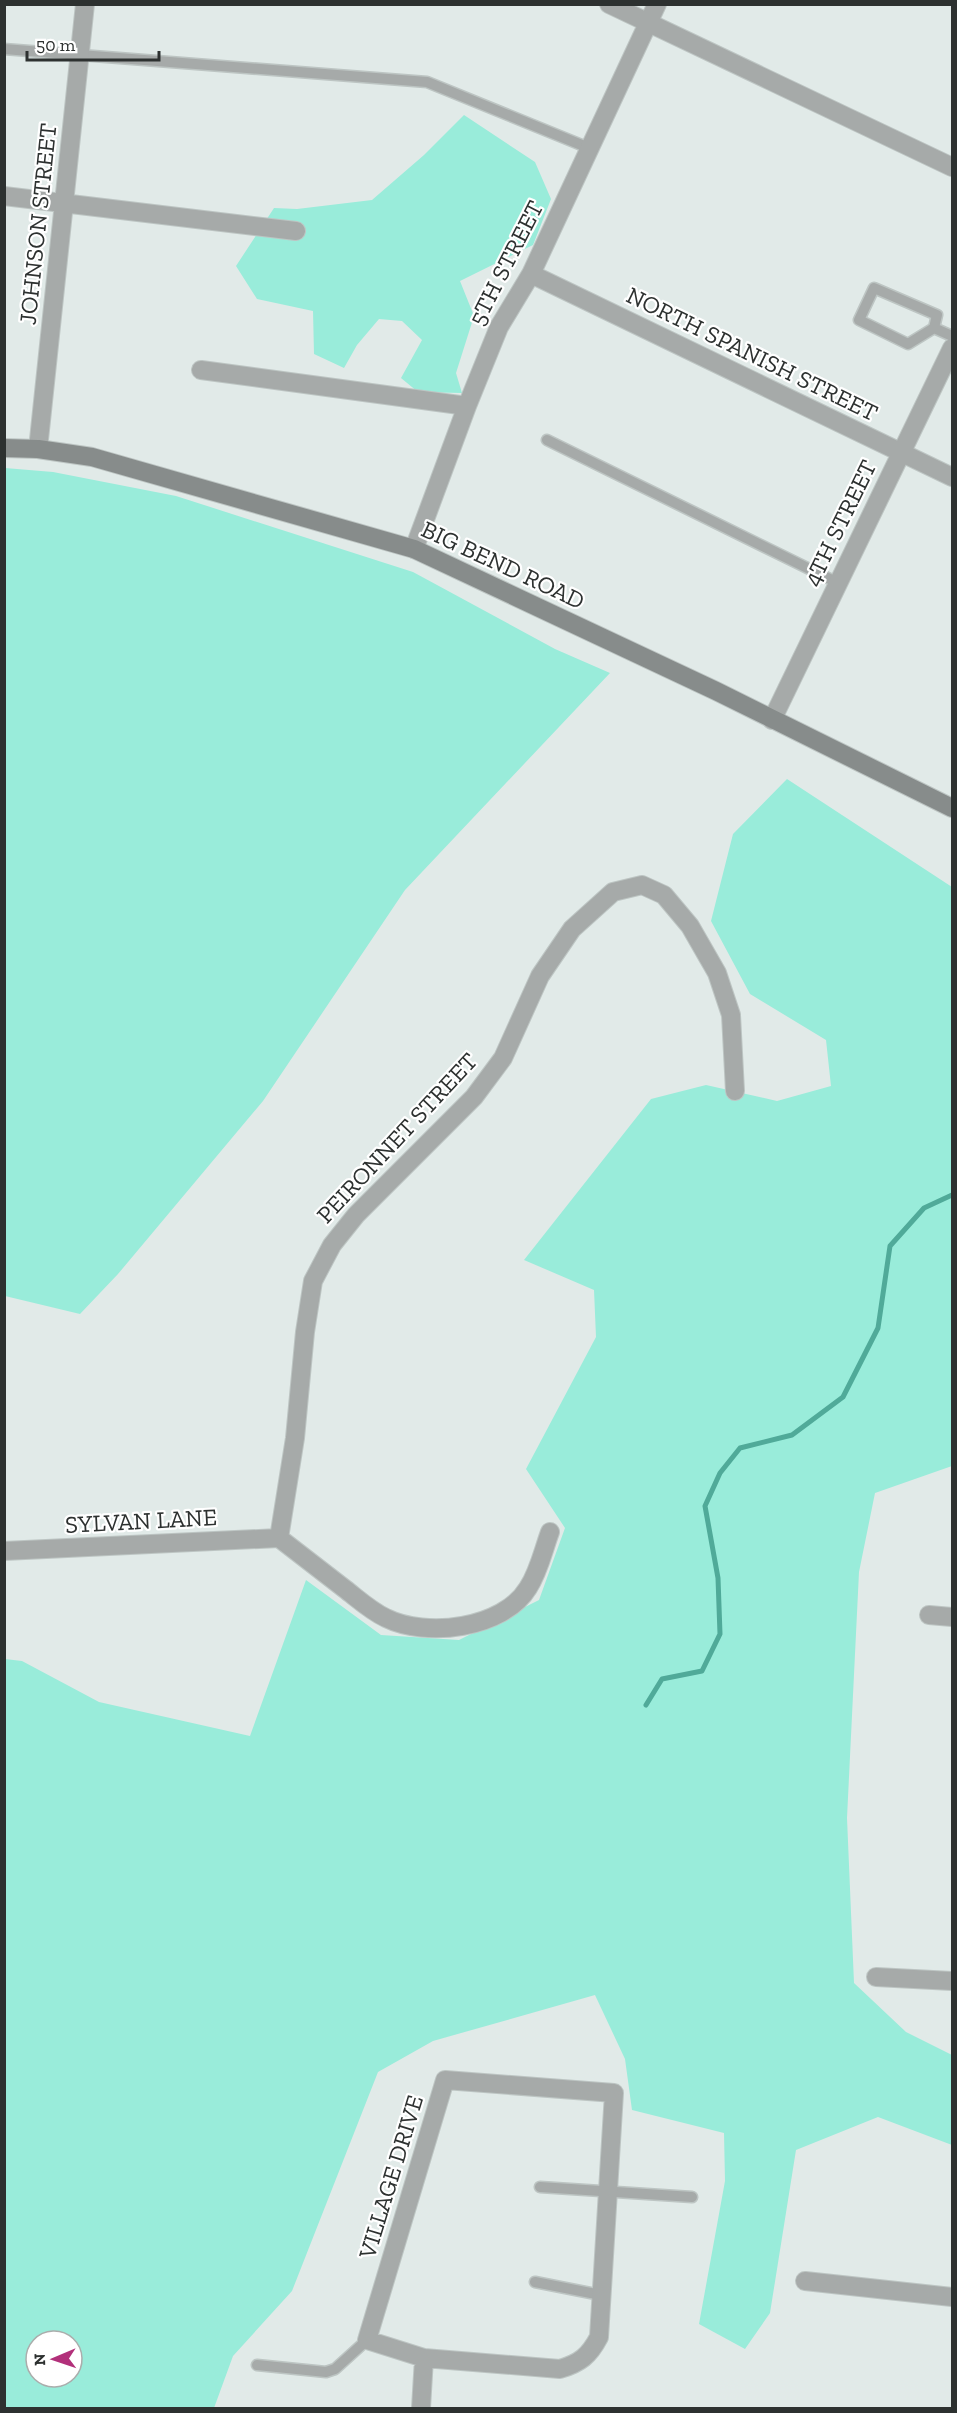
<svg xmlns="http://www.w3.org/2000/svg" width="957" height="2413" viewBox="0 0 957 2413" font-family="'Zilla Slab',serif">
	<rect width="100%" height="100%" fill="#e1eae8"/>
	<!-- green -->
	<path fill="#99ecda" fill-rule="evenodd" d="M464 115 535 162 551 199 533 245 460 281 474 316 456 373 462 393 418 392 401 378 422 340 402 321 379 319 357 345 344 368 314 354 313 311 257 299 236 266 274 208 297 209 372 200 424 155Z
		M5 468 53 472 176 496 413 572 555 649 610 673 405 890 263 1101 118 1274 80 1314 5 1296Z
		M787 779 952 887V1466L875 1493 859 1572 847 1818 854 1983 906 2032 952 2055V2145L878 2117 796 2150 770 2313 745 2349 699 2324 725 2181 724 2133 632 2110 625 2059 595 1995 433 2041 378 2072 292 2291 233 2356 214 2408H5V1659L22 1661 99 1702 250 1736 306 1580 381 1635 459 1640 539 1600 565 1528 526 1469 596 1337 594 1290 524 1260 651 1099 706 1085 777 1101 831 1086 826 1040 750 994 711 921 733 834ZM36 2341H72V2377H36Z"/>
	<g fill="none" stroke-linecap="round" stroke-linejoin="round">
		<!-- stream -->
		<path stroke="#50aa99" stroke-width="5" d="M646 1705 662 1679 702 1671 720 1634 718 1578 705 1506 720 1473 740 1448 792 1435 843 1397 878 1328 890 1246 924 1208 952 1195"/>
		<!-- service casing -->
		<g stroke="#bdc5c3" stroke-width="13">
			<path id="service" d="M4 49 427 82 589 148
				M874 288 937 315 934 328 908 344 859 320Z
				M934 328 952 336
				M547 440 838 583
				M540 2187 692 2197
				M535 2282 601 2295
				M257 2365 326 2372 335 2369 367 2340"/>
		</g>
		<!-- minor casing -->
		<g stroke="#bdc5c3" stroke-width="20">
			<path id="minor" d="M609 4 952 167
				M4 196 296 231
				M531 274 952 477
				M201 370 467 406
				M38 449 85 4
				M414 549 467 406 499 327 531 274 657 4
				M772 720 952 348
				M279 1538 295 1438 305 1332 313 1281 332 1245 356 1215 474 1097 503 1058 540 976 572 929 613 892 642 885 664 895 690 926 717 973 731 1015 735 1091
				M279 1538C301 1555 323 1572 345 1589 358 1599 371 1611 386 1618 426 1638 503 1629 528 1588 539 1571 543 1551 550 1532
				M4 1551 279 1538
				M929 1615 952 1617
				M876 1977 952 1981
				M445 2080 614 2093 599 2337C589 2356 580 2363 560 2369L424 2358 367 2340Z
				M805 2281 952 2297
				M421 2408 424 2358"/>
		</g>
		<!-- secondary casing -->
		<g stroke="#bdc5c3" stroke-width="20">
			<path id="secondary" d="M4 448 38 449 92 457 414 549 716 691 952 808"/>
		</g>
		<!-- service -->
		<use href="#service" stroke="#a6aaa9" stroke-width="10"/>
		<!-- minor -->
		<use href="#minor" stroke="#a6aaa9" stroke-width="18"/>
		<!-- secondary -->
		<use href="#secondary" stroke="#878c8b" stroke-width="18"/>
	</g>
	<g text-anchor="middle" stroke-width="4.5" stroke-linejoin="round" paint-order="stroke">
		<!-- street labels -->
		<g font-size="24" fill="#2d3130" stroke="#fff">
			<text transform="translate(38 224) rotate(-84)" y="8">JOHNSON STREET</text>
			<text transform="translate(506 263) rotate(-63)" y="8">5TH STREET</text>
			<text transform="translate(752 354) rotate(26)" y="8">NORTH SPANISH STREET</text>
			<text transform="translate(840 523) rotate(-64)" y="8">4TH STREET</text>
			<text transform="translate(503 565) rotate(25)" y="8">BIG BEND ROAD</text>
			<text transform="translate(397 1138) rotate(-47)" y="8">PEIRONNET STREET</text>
			<text transform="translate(141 1521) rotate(-3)" y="8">SYLVAN LANE</text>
			<text transform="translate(391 2177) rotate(-73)" y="8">VILLAGE DRIVE</text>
		</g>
	</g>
	<!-- border -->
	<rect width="957" height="2413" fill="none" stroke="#2d3130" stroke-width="12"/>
	<!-- north arrow -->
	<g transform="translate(54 2359) rotate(268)"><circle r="28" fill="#ffffff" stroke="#abadac" stroke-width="1.5"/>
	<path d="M0-4.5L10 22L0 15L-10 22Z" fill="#b2307a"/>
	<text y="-9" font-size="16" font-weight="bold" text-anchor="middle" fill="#2d3130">N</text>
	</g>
	<!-- scale -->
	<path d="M27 51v9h132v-9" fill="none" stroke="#2d3130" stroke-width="3"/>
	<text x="36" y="51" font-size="18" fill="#2d3130" stroke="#ffffff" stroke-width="4.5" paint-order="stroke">50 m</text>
</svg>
